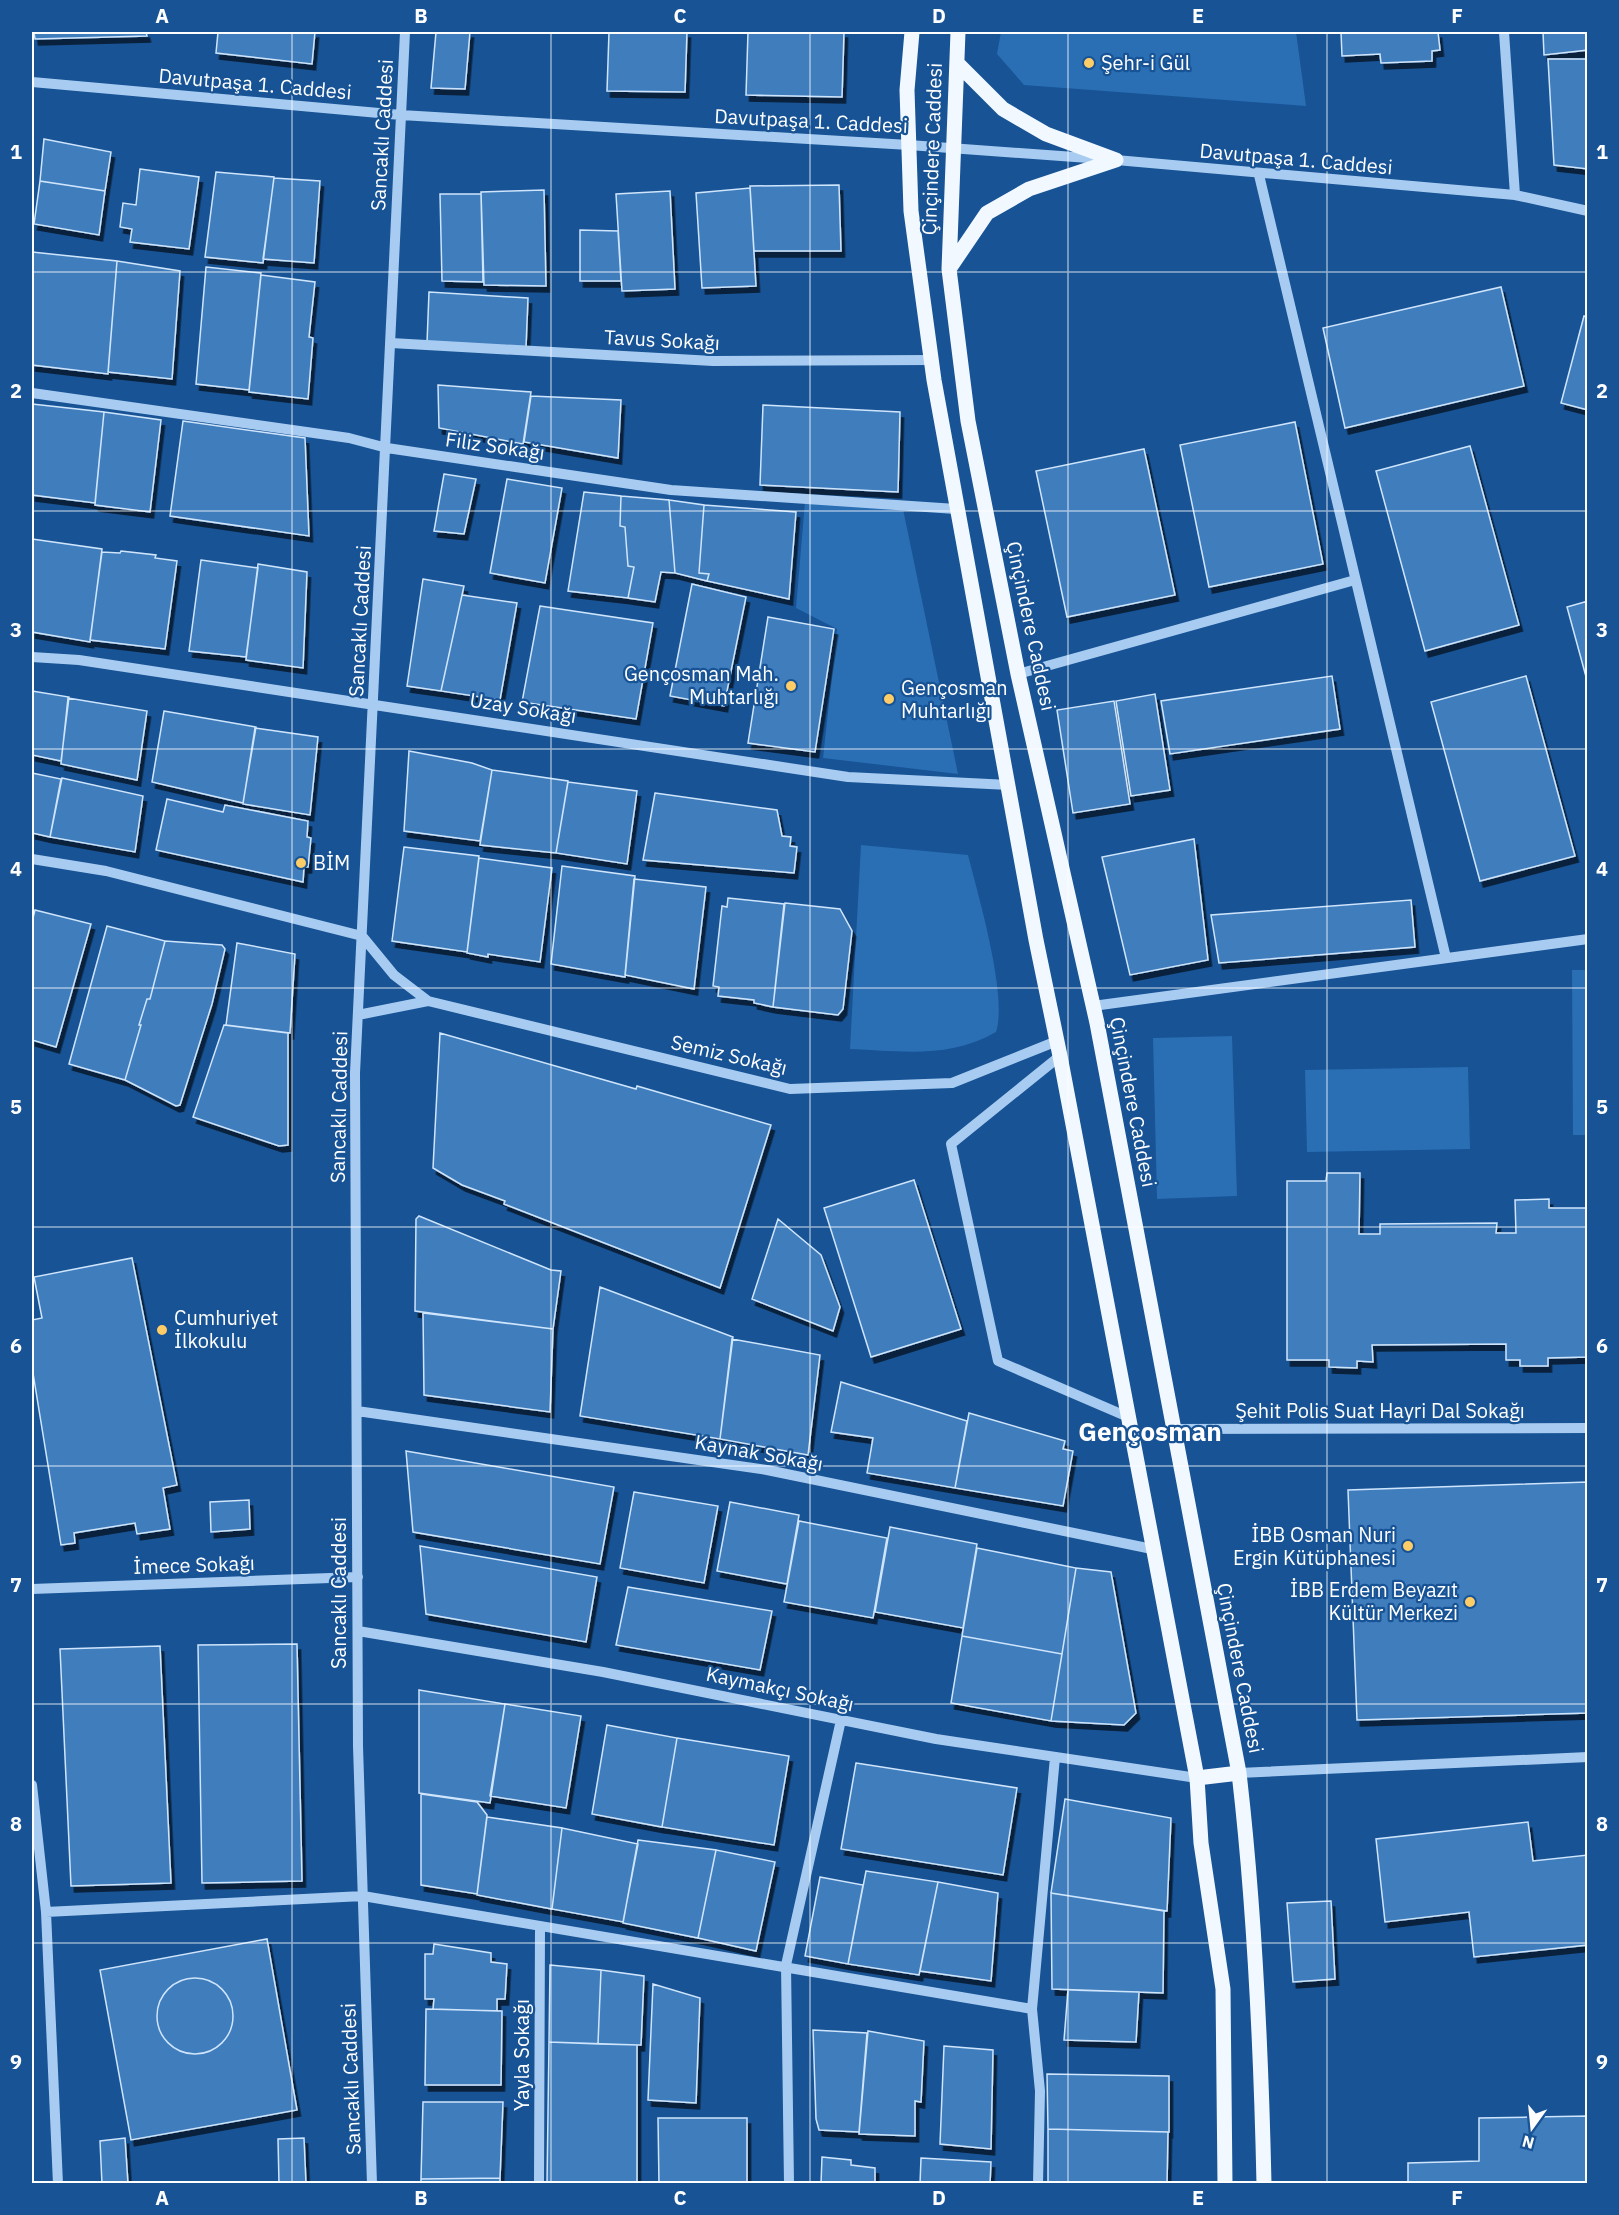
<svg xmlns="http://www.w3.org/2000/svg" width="1619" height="2215" viewBox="0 0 1619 2215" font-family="'IBM Plex Sans',sans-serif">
	<defs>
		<filter id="shadow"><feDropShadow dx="3.5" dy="6" stdDeviation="0" flood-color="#0009"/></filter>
	</defs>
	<rect width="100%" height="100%" fill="#175395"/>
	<!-- green -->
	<path fill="#2a6eb4" d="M1001 32H1296L1306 106 1024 85 997 54Z
		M805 502 903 509 958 774 823 758 837 629 796 608Z
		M861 845 968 855C978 895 1008 996 996 1032 949 1059 902 1051 850 1049Z
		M1572 970H1587V1135H1573Z
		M1232 1036 1237 1196 1157 1199 1153 1038Z
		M1468 1067 1470 1149 1307 1152 1305 1070Z"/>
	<!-- building -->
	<path fill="#3f7dbd" stroke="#cfe5fc" stroke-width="1.5" filter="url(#shadow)" d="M34 32H146L147 36 35 39Z
		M218 32H315L312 64 216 53Z
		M436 32H470L465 89 431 88Z
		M609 32H687L685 92 607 91Z
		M748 32H844L842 97 746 95Z
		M1341 32H1438L1440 50 1432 51V61L1381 63 1380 54 1342 56Z
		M1543 32H1588V50L1544 55Z
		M1548 59H1588V169L1554 165Z
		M44 139 111 152 105 191 40 181Z
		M140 169 199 177 189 249 130 242 132 229 120 227 123 203 136 205Z
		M216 172 274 177 263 263 205 257Z
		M274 178 320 181 314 263 263 259Z
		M40 181 105 191 99 235 34 224Z
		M839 185 841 251H754L750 186Z
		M750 188 756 286 702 288 696 193Z
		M544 190 546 286 484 285 481 192Z
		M670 191 675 289 622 291 616 194Z
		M440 194H481L483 282 442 281Z
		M580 230 618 231 621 281H580Z
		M32 252 117 261 108 374 32 365Z
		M117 261 180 271 172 379 108 372Z
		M206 267 261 273 249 390 196 384Z
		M261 275 315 282 309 337 313 338 308 399 249 392Z
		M1501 287 1524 386 1345 428 1323 328Z
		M429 292 528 298 526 347 427 343Z
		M1584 316 1588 317V410L1561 403Z
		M438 385 531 392 523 444 439 428Z
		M531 396 621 400 618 458 524 442Z
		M32 404 104 412 95 503 32 495Z
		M763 405 900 412 898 492 760 485Z
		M104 412 161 420 150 512 95 505Z
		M183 421 305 438 309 536 170 516Z
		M1295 422 1323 564 1209 587 1180 445Z
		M1470 446 1519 625 1425 651 1376 471Z
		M1144 449 1175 595 1067 617 1036 471Z
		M444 474 476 479 464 534 434 531Z
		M507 479 562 488 545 583 490 573Z
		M584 492 621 496 620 526 625 527 628 566 634 567 628 598 568 591Z
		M621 496 669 500 675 573 661 572 655 602 628 598 634 567 628 566 625 527 620 526Z
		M669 500 704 505 699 573 709 574 707 581 675 573Z
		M704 505 796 512 789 599 707 581 709 574 699 573Z
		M32 539 102 549 90 642 32 632Z
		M121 551 156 555 155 558 177 561 165 649 90 640 102 552 120 553Z
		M201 560 258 568 246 657 189 651Z
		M258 564 307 572 303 668 246 660Z
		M423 579 464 586 441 691 407 686Z
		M692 584 746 597 724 706 670 696Z
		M462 595 517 603 500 700 441 691Z
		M1588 601V684L1567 607Z
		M540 606 653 623 636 719 522 702Z
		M768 617 834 629 815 752 748 743Z
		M1332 676 1340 729 1170 754 1161 701Z
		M1526 676 1575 856 1480 881 1431 702Z
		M32 691 69 697 61 761 32 755Z
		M1155 694 1170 790 1131 796 1116 701Z
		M68 698 147 711 137 780 61 764Z
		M1114 701 1130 804 1073 813 1057 710Z
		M164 711 256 727 243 803 152 782Z
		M255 728 318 737 310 815 243 804Z
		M409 751 472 763 492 770 480 841 404 831Z
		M492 770 568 781 556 853 480 845Z
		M32 773 61 779 50 837 32 833Z
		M62 778 143 796 135 852 50 837Z
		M568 782 637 791 627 864 556 853Z
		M655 793 777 810 782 836 791 837 790 846 797 847 794 873 643 860Z
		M167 799 223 812 225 805 308 821 307 837 311 838 308 867H304L303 882 156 850Z
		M1194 839 1208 960 1130 975 1102 857Z
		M404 847 479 856 467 952 392 941Z
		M479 858 552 868 540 962 488 954V957L467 953Z
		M562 866 635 876 625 977 551 964Z
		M634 879 706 887 694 989 625 975Z
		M728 898 784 904 773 1007 754 1003V1000L718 996 719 987 713 986 722 906 727 907Z
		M1411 900 1415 947 1219 963 1211 915Z
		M785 903 840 909 852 931 843 1009 838 1015 773 1007Z
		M35 910 91 924 56 1047 32 1040V922Z
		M107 926 165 941 150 999H147L139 1025H141L125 1080 69 1064Z
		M165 941 222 945 225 949 212 1004 180 1105 176 1106 125 1080 141 1025H139L147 999H150Z
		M237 943 295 954 290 1033 226 1025Z
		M224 1025 288 1033V1145L279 1146 193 1117Z
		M440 1033 636 1089 637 1086 771 1125 720 1288 504 1204 505 1201 462 1185 433 1168Z
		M1327 1173H1360L1359 1234H1380V1224L1497 1223 1496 1233H1516L1515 1200 1549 1199V1208H1588V1357L1548 1358V1366H1520V1360H1506V1344L1372 1345 1373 1362 1357 1361V1368L1329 1367V1360H1287V1181H1326Z
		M914 1180 961 1329 871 1357 824 1208Z
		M419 1216 551 1270 561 1271 553 1329 415 1311 416 1219Z
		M778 1219 821 1255 840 1307 833 1331 752 1299Z
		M132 1258 177 1485 163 1488 170 1529 137 1534 135 1523 74 1533 75 1543 61 1545 32 1367V1320L42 1318 34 1277Z
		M600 1287 733 1337 720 1439 580 1416Z
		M423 1313 553 1329 550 1412 424 1395Z
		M732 1339 820 1355 808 1455 720 1439Z
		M841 1382 967 1421 955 1488 867 1473 873 1438 831 1432Z
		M969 1413 1065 1441 1063 1449 1073 1451 1063 1506 955 1488Z
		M406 1451 614 1487 600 1564 413 1532Z
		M1588 1482V1713L1357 1720 1348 1490Z
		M634 1492 718 1506 704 1583 620 1568Z
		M249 1500 250 1529 211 1532 210 1502Z
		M730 1502 799 1515 787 1584 717 1571Z
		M799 1521 887 1538 873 1618 784 1602Z
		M890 1527 977 1544 963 1628 875 1612Z
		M420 1546 597 1577 586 1642 426 1614Z
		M977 1548 1076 1568 1062 1654 962 1636Z
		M1076 1568 1111 1572 1136 1713 1124 1725 1051 1721Z
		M628 1587 772 1611 760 1670 616 1645Z
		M962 1636 1062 1654 1051 1721 951 1703Z
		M297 1644 302 1881 202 1883 198 1645Z
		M160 1646 171 1883 71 1886 60 1649Z
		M419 1690 505 1704 490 1803 419 1793Z
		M505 1704 581 1716 566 1808 490 1796Z
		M607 1725 677 1738 662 1827 592 1814Z
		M677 1738 789 1756 774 1845 662 1827Z
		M856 1763 1017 1788 1003 1875 841 1849Z
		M421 1794 477 1802 487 1815 477 1894 421 1885Z
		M1065 1799 1171 1818 1167 1911 1051 1893Z
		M487 1817 562 1828 552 1909 477 1895Z
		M1528 1822 1533 1861 1588 1855V1945L1474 1957 1469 1912 1385 1922 1376 1839Z
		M562 1828 638 1844 623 1922 552 1909Z
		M638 1840 716 1850 698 1938 623 1923Z
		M716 1850 775 1862 756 1951 698 1938Z
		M866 1871 938 1882 919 1975 848 1964Z
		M820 1877 863 1885 848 1964 805 1956Z
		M938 1882 998 1893 991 1981 920 1971Z
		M1051 1893 1164 1911 1163 1993 1052 1989Z
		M1331 1901 1335 1979 1293 1982 1287 1903Z
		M267 1939 297 2110 131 2140 100 1970Z
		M434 1944 491 1953V1962L507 1964 505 1999H497V2011L433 2009 434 1999H425V1954H433Z
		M550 1965 601 1970 598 2044 549 2042Z
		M601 1970 644 1976 641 2045 598 2044Z
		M157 2016a38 38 0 1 1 76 0a38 38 0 1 1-76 0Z
		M653 1984 700 1998 696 2103 648 2100Z
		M1068 1990 1139 1992 1136 2042 1064 2040Z
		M426 2009 502 2011 501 2085H425Z
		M813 2030 867 2033 859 2132 819 2130 816 2119Z
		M868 2031 924 2041 921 2102 915 2101V2136L859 2134Z
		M549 2042 637 2045V2184H547Z
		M944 2046 993 2050 991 2149 940 2144Z
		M1047 2074 1169 2076V2132L1048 2129Z
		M423 2102H503L500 2178 421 2179Z
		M1588 2116V2184H1408V2163L1479 2161V2118Z
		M658 2118H747V2184H659Z
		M1048 2129 1168 2132 1167 2184H1048Z
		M125 2138 128 2184H102L100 2141Z
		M304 2138 306 2184H279L278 2139Z
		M822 2157 851 2160V2165L875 2168V2184H821Z
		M921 2158 991 2162 990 2184H920Z
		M500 2178V2184H421V2179Z"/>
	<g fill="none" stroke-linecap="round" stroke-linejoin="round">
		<!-- minor -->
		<path stroke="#a8ccf1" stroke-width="10" d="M1504 32 1515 195
			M32 82 401 115 909 145 1116 160 1515 195 1588 211
			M1259 175 1446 958
			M391 343 713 361 931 360
			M32 393 349 438 387 448 671 490 956 509
			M32 657 79 660 848 777 1009 785
			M1018 674 1355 580
			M32 859 106 871 362 936 394 975 428 1001 790 1089 952 1083 1057 1041
			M1093 1006 1588 939
			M358 1015 428 1001
			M1060 1056 951 1144 998 1361 1128 1417
			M357 1411 767 1470 1152 1549
			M1173 1429 1588 1428
			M32 1589 358 1577
			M358 1631 603 1672 936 1739 1197 1778
			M1239 1773 1588 1757
			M32 1785 46 1912 58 2184
			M46 1912 363 1896 1032 2009
			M372 2184 358 1746 355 1073 405 32
			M539 2184 540 1926
			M789 2184 786 1965 841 1720
			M1038 2184 1040 2091 1032 2009 1055 1757"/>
		<!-- major -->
		<path stroke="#f2f8ff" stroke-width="15" d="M912 32 907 90 911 211 934 380 1036 940 1060 1056 1197 1778 1201 1843 1223 1989 1225 2184
			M958 32 949 269 968 421 1018 674 1097 1023 1239 1773C1255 1910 1261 2046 1264 2184
			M957 63 1003 109 1046 134 1116 160
			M949 269 987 213 1029 189 1116 160
			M1197 1778 1239 1773"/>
	</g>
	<!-- grid -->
	<path fill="none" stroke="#fff" stroke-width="1.5" stroke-opacity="0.55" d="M292 32V2184M551 32V2184M810 32V2184M1068 32V2184M1327 32V2184M32 272H1588M32 511H1588M32 749H1588M32 988H1588M32 1227H1588M32 1466H1588M32 1704H1588M32 1943H1588"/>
	<!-- markers -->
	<g fill="#ffcd68" stroke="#175395" stroke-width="2">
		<circle cx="1089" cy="63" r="6"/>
		<circle cx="791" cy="686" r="6"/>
		<circle cx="889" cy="699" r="6"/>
		<circle cx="301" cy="863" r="6"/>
		<circle cx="162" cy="1330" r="6"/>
		<circle cx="1408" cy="1546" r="6"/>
		<circle cx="1470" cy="1602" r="6"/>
	</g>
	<g text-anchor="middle" stroke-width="4.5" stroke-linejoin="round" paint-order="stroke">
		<!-- poi labels -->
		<g font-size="20" fill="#fff" stroke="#175395" text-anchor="start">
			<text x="1101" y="70">Şehr-i Gül</text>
			<text x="779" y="681" text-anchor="end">Gençosman Mah.<tspan x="779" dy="23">Muhtarlığı</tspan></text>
			<text x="901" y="695">Gençosman<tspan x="901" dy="23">Muhtarlığı</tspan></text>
			<text x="313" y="870">BİM</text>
			<text x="174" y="1325">Cumhuriyet<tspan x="174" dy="23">İlkokulu</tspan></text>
			<text x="1396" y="1542" text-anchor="end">İBB Osman Nuri<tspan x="1396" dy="23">Ergin Kütüphanesi</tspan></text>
			<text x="1458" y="1597" text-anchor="end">İBB Erdem Beyazıt<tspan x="1458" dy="23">Kültür Merkezi</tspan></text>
		</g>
		<!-- street labels -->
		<g font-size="20" fill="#fff" stroke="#175395">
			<text transform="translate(255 84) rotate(5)" y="7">Davutpaşa 1. Caddesi</text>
			<text transform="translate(811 121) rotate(3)" y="7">Davutpaşa 1. Caddesi</text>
			<text transform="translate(382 135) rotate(-87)" y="7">Sancaklı Caddesi</text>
			<text transform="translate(932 149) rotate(-88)" y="7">Çinçindere Caddesi</text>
			<text transform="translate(1296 159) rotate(5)" y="7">Davutpaşa 1. Caddesi</text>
			<text transform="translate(662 340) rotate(3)" y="7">Tavus Sokağı</text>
			<text transform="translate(495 446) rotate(8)" y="7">Filiz Sokağı</text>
			<text transform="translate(360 621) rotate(-87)" y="7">Sancaklı Caddesi</text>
			<text transform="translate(1031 626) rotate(78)" y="7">Çinçindere Caddesi</text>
			<text transform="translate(523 708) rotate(9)" y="7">Uzay Sokağı</text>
			<text transform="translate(729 1055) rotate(13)" y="7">Semiz Sokağı</text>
			<text transform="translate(1133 1102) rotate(79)" y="7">Çinçindere Caddesi</text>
			<text transform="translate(339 1107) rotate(-89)" y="7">Sancaklı Caddesi</text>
			<text x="1380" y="1418">Şehit Polis Suat Hayri Dal Sokağı</text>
			<text transform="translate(759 1453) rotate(10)" y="7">Kaynak Sokağı</text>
			<text transform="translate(194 1565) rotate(-2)" y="7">İmece Sokağı</text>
			<text transform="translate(339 1593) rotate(-90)" y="7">Sancaklı Caddesi</text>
			<text transform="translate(1240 1668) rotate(79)" y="7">Çinçindere Caddesi</text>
			<text transform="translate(780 1689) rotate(12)" y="7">Kaymakçı Sokağı</text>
			<text transform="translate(522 2055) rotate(-90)" y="7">Yayla Sokağı</text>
			<text transform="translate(351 2079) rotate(-92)" y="7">Sancaklı Caddesi</text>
		</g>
		<!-- district labels -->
		<g font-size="26" font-weight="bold" fill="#fff" stroke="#175395">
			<text x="1150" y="1441">Gençosman</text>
		</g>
	</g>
	<!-- border -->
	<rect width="1619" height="2215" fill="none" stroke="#175395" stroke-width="66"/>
	<!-- north arrow -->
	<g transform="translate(1532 2128) rotate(195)" stroke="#175395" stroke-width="4.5" paint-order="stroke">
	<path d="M0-4.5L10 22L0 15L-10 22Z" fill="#ffffff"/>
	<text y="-9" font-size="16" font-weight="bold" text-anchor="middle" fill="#ffffff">N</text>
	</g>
	<rect x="33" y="33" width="1553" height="2149" fill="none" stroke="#fff" stroke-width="2"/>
	<g font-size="20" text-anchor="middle" font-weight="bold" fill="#fff">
		<text x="162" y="23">A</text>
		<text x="421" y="23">B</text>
		<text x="680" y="23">C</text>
		<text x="939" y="23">D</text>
		<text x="1198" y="23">E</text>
		<text x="1457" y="23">F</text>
		<text x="16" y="159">1</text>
		<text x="1602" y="159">1</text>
		<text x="16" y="398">2</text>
		<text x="1602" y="398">2</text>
		<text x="16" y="637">3</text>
		<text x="1602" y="637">3</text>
		<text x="16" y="876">4</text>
		<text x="1602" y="876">4</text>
		<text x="16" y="1114">5</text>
		<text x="1602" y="1114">5</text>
		<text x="16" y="1353">6</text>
		<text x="1602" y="1353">6</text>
		<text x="16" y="1592">7</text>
		<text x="1602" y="1592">7</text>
		<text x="16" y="1831">8</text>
		<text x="1602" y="1831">8</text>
		<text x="16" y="2069">9</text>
		<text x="1602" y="2069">9</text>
		<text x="162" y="2205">A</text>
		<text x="421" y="2205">B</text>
		<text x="680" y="2205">C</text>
		<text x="939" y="2205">D</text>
		<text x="1198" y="2205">E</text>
		<text x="1457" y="2205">F</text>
	</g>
</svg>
